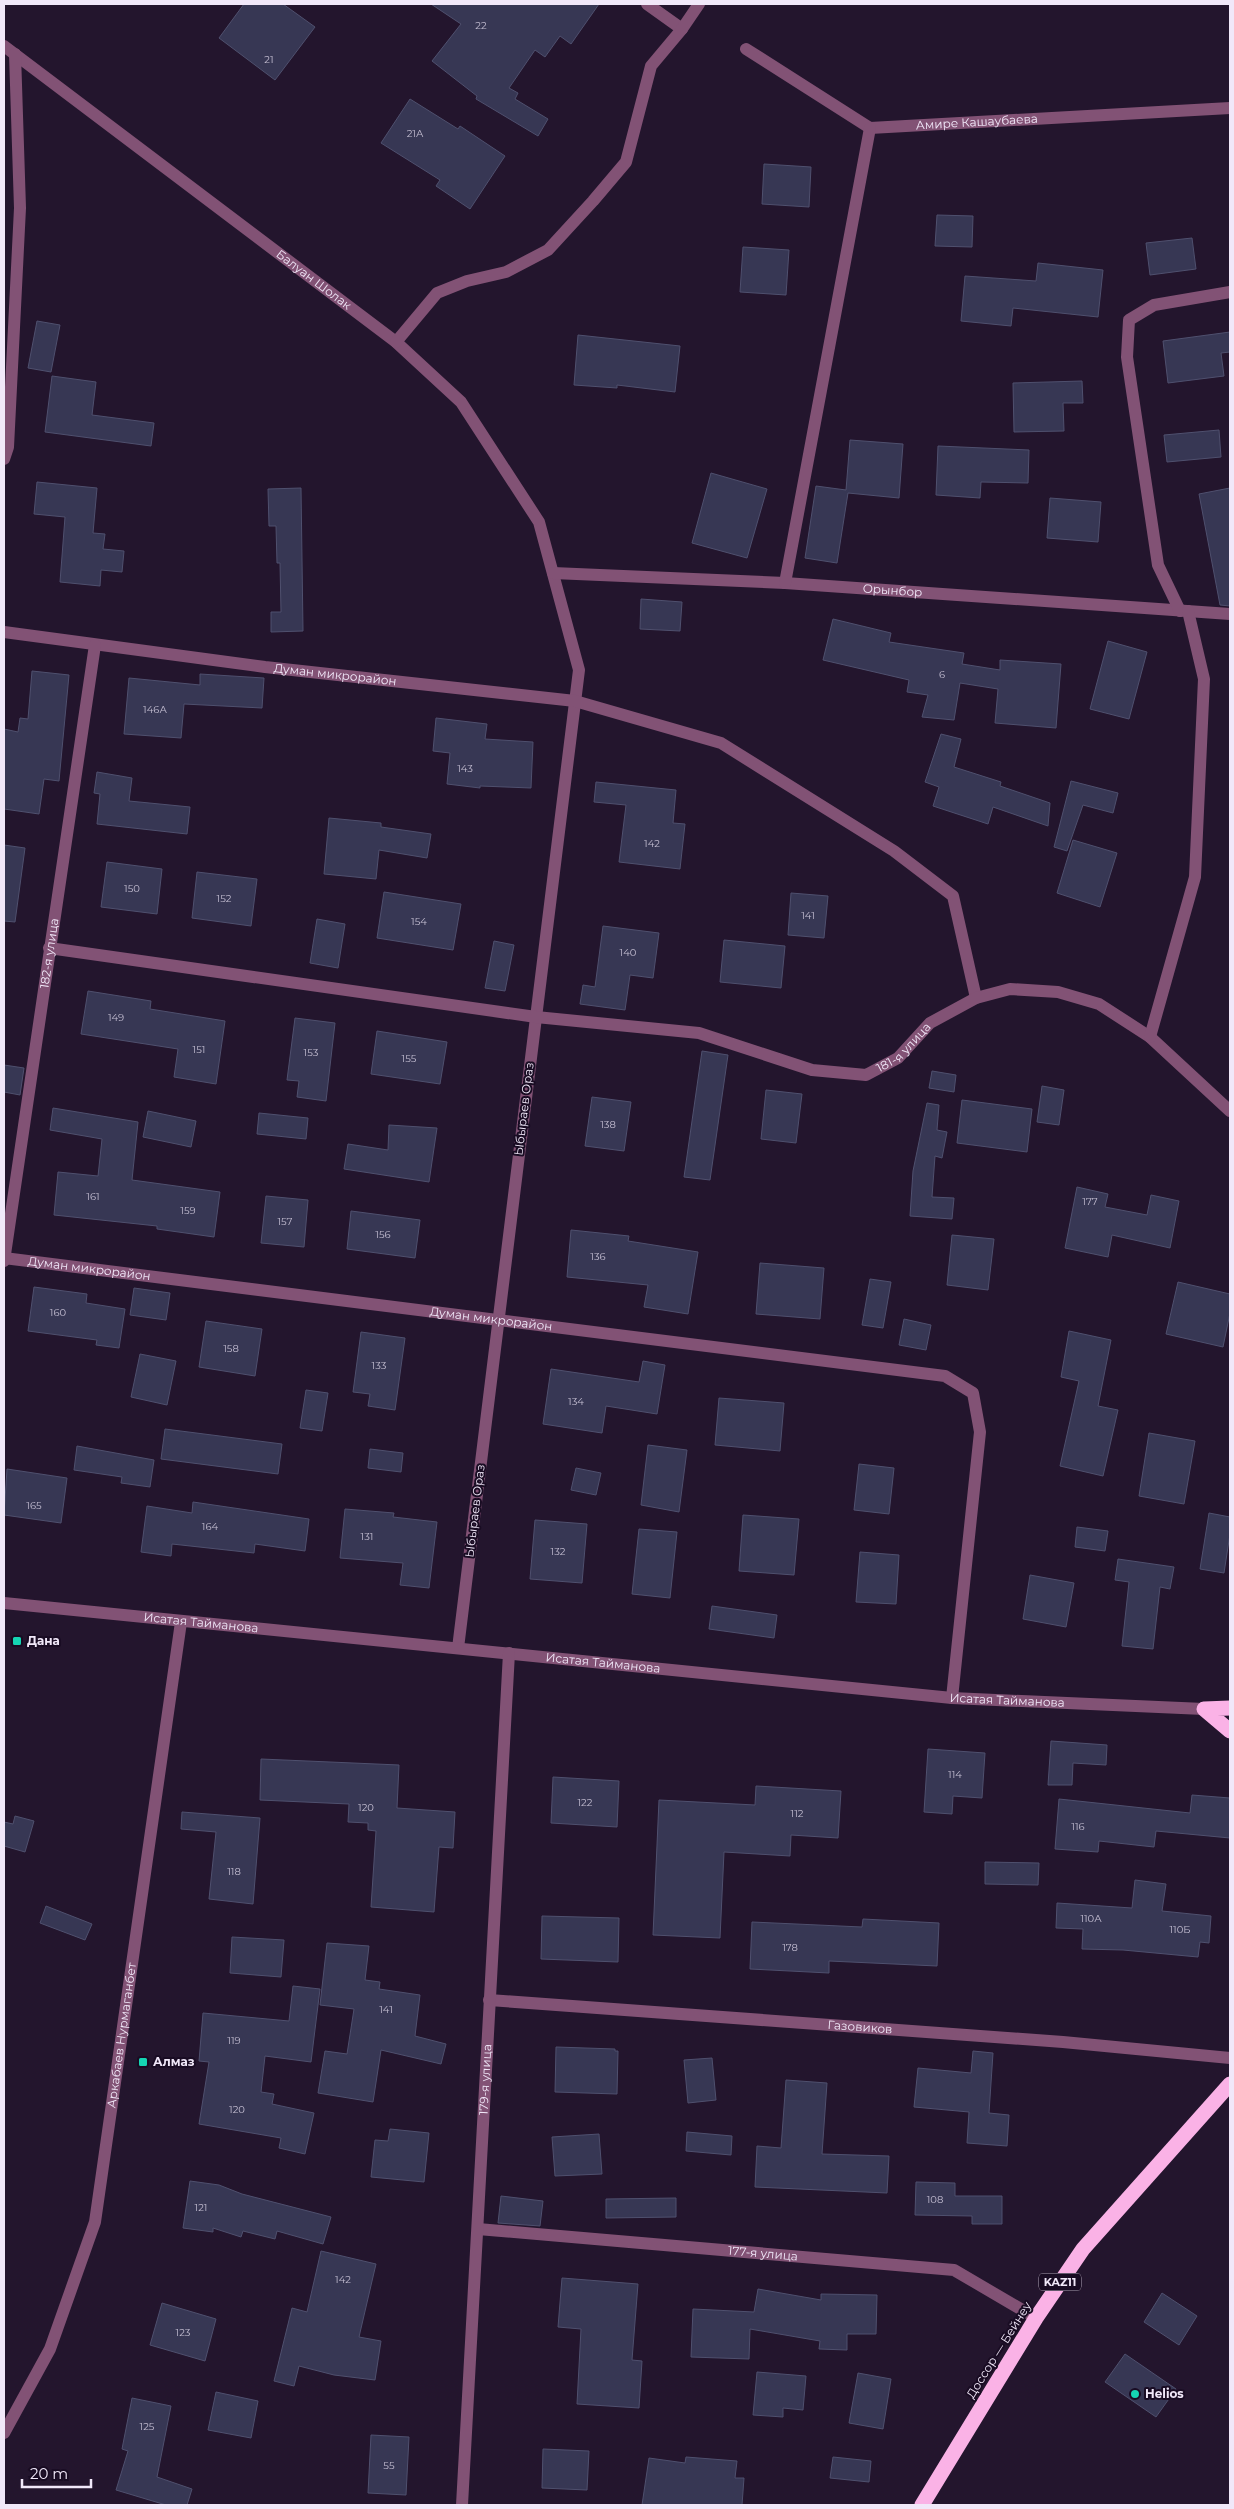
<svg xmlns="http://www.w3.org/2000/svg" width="1234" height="2509" viewBox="0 0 1234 2509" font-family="Montserrat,sans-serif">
	<rect width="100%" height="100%" fill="#23152d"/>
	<!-- building -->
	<path fill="#373754" stroke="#4f506e" d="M244 4H283L315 27 275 80 219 38Z
		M431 4H599L571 44 560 36 545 57 535 50 509 88 518 93 515 99 548 119 538 136 476 99 477 96 432 61 461 24Z
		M410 99 458 129 460 126 505 156 470 209 436 186 440 180 381 143Z
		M764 164 811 167 809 207 762 204Z
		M937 215 973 216 972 247 935 246Z
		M1192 238 1196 269 1150 275 1146 243Z
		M743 247 789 250 786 295 740 292Z
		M1038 263 1103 270 1098 317 1013 308 1011 326 961 321 965 276 1036 281Z
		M37 321 60 325 51 372 28 368Z
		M1230 332V352L1221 353 1224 376 1168 383 1163 341Z
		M578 335 680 346 675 392 617 385V388L574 385Z
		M52 376 96 382 92 415 154 423 151 446 45 432Z
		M1082 381 1083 403H1063L1064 431 1014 432 1013 383Z
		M1219 430 1221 457 1167 462 1164 435Z
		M850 440 903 444 899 498 848 493 837 563 805 558 816 486 846 490Z
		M938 446 1029 450 1028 483 981 482 980 498 936 495Z
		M711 473 767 489 747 558 692 543Z
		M37 482 97 488 93 533 105 534 103 549 124 551 122 572 101 570 100 586 60 582 65 517 34 514Z
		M301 488 303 631 271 632V612H281L280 563H277L276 526H269L268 489Z
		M1230 488V606L1220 605 1199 494Z
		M1050 498 1101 502 1098 542 1047 538Z
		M641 599 682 602 680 631 640 629Z
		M833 619 891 633 889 642 964 653 962 664 1000 670V660L1061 664 1056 728 995 723 998 689 960 683 954 720 922 717 928 695 907 692 909 680 823 660Z
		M1108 641 1147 652 1129 719 1090 709Z
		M32 671 69 675 59 781 44 779 39 814 4 809V729L18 732 20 718 28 719Z
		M200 674 264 678 262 708 184 704 181 738 124 734 129 678 200 685Z
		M436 718 487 724 485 739 533 742 531 788 480 786V788L447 784 450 753 433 751Z
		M941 734 961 739 954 767 1001 782 1000 786 1050 803 1048 826 993 807 988 824 933 806 939 787 925 782Z
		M97 772 132 778 129 801 190 807 187 834 97 824 100 794 94 793Z
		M1071 781 1118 793 1113 813 1083 805 1067 851 1054 847Z
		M596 782 676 790 673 823 685 824 680 869 619 862 626 805 594 802Z
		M329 818 381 823V827L431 834 427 858 379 850 376 879 324 874Z
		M1073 840 1117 853 1100 907 1057 893Z
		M4 845 25 848 15 922 4 921Z
		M107 862 162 869 157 914 101 907Z
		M197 872 257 879 251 926 192 918Z
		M384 892 461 904 453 950 377 938Z
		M791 893 828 896 824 938 788 935Z
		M317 919 345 924 338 968 310 963Z
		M603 926 659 933 653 978 630 975 625 1010 580 1004 583 985 595 987Z
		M724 940 785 946 781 988 720 982Z
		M494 941 514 945 505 991 485 988Z
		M88 991 151 1001 150 1009 225 1021 216 1084 174 1077 178 1049 81 1034Z
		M295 1018 335 1023 326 1101 297 1097 299 1081 287 1080Z
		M377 1031 447 1042 440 1084 371 1074Z
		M702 1051 728 1055 710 1180 684 1177Z
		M4 1065 24 1068 20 1095 4 1092Z
		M932 1071 956 1075 954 1092 929 1088Z
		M1042 1086 1064 1090 1059 1125 1037 1122Z
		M766 1090 802 1094 796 1143 761 1139Z
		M592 1097 631 1102 624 1151 585 1146Z
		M962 1100 1032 1109 1027 1152 957 1143Z
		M927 1103 939 1105 937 1130 947 1132 942 1158 935 1156 932 1197 954 1198 952 1219 910 1216 913 1171Z
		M53 1108 138 1122 132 1180 220 1192 214 1237 157 1229V1226L54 1215 58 1172 98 1176 102 1139 50 1130Z
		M148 1111 196 1121 191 1147 143 1137Z
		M259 1113 308 1118 306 1139 257 1134Z
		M389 1125 437 1128 429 1182 344 1169 348 1144 388 1150Z
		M1077 1187 1108 1194 1105 1207 1147 1215 1151 1195 1179 1201 1170 1248 1112 1235 1108 1257 1065 1248Z
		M266 1196 308 1200 304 1247 261 1243Z
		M351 1211 420 1220 415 1258 347 1249Z
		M571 1230 629 1236 628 1241 698 1252 688 1314 644 1307 648 1285 567 1277Z
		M952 1235 994 1239 988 1290 947 1285Z
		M760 1263 824 1268 820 1319 756 1314Z
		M870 1279 891 1282 883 1328 862 1325Z
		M1178 1282 1230 1294V1313L1223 1347 1166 1334Z
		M34 1287 87 1294 86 1303 125 1309 119 1348 96 1345 97 1340 28 1331Z
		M134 1288 170 1293 166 1320 130 1315Z
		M904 1319 931 1325 926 1350 899 1345Z
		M206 1321 262 1329 255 1376 199 1367Z
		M1069 1331 1111 1340 1098 1406 1118 1410 1103 1476 1060 1466 1079 1381 1061 1377Z
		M361 1332 405 1338 395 1410 368 1406 370 1394 353 1392Z
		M140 1354 176 1361 167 1405 131 1397Z
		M643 1361 665 1365 657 1414 606 1406 602 1433 543 1424 551 1369 639 1382Z
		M306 1390 328 1393 322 1431 300 1428Z
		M719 1398 784 1403 780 1451 715 1445Z
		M165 1429 282 1444 278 1474 161 1459Z
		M1149 1433 1195 1441 1184 1504 1139 1496Z
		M648 1445 687 1450 679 1512 641 1505Z
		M77 1446 154 1460 150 1487 121 1483 122 1477 74 1470Z
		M370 1449 403 1453 401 1472 368 1468Z
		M859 1464 894 1468 889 1514 854 1510Z
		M576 1468 601 1473 596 1495 571 1490Z
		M7 1469 67 1478 61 1523 4 1515Z
		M193 1502 309 1519 305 1551 255 1544 254 1553 172 1544 171 1556 141 1552 147 1506 192 1513Z
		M345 1509 394 1513 393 1517 437 1522 429 1588 400 1585 403 1563 340 1558Z
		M1209 1513 1230 1517V1534L1224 1573 1200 1569Z
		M743 1515 799 1519 794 1575 739 1571Z
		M535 1520 587 1524 582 1583 530 1579Z
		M1077 1527 1108 1531 1105 1551 1075 1547Z
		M639 1529 677 1532 670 1598 632 1594Z
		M860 1552 899 1555 896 1604 856 1602Z
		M1118 1559 1174 1567 1170 1589 1160 1587 1153 1649 1122 1646 1129 1582 1115 1580Z
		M1030 1575 1074 1583 1066 1627 1023 1619Z
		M712 1606 777 1615 774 1638 709 1629Z
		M1051 1741 1107 1745 1106 1765 1073 1763 1072 1785H1048Z
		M928 1749 985 1753 982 1798 953 1796 952 1814 924 1812Z
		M261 1759 399 1765 397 1808 455 1812 453 1848 439 1847 434 1912 371 1907 376 1831 368 1830V1823L348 1822 349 1804 260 1800Z
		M553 1777 619 1781 617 1827 551 1823Z
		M756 1786 841 1791 838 1838 791 1835 790 1856 724 1852 720 1938 653 1935 659 1800 755 1805Z
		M1192 1795 1230 1798V1838L1156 1831 1154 1847 1099 1841 1098 1852 1055 1849 1059 1799 1190 1813Z
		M182 1812 260 1818 253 1904 209 1899 216 1832 181 1829Z
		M15 1816 34 1821 25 1852 4 1846V1822L13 1824Z
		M985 1862 1039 1863 1038 1885 985 1884Z
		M1135 1880 1166 1884 1162 1911 1211 1916 1209 1943 1200 1942 1198 1957 1123 1950 1082 1949 1083 1929 1056 1928 1057 1903 1132 1908Z
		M46 1906 92 1924 85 1940 40 1923Z
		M542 1916 619 1918 618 1962 541 1959Z
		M863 1919 939 1923 937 1966 829 1961V1973L750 1969 752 1922 862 1927Z
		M232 1937 284 1940 281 1977 230 1973Z
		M327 1943 369 1946 365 1980 380 1982 379 1989 420 1995 415 2036 446 2044 441 2064 381 2050 373 2102 318 2093 325 2051 347 2054 354 2009 320 2005Z
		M293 1986 320 1989 311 2062 265 2056 261 2092 274 2094 272 2104 314 2113 305 2154 279 2148 281 2138 199 2124 209 2062 199 2061 203 2013 289 2021Z
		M556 2047 615 2049V2051H618L617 2094 555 2092Z
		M973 2051 993 2053 989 2113 1009 2115 1007 2146 967 2143 969 2112 914 2107 918 2068 971 2073Z
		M712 2058 716 2100 688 2103 684 2060Z
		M786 2080 827 2083 822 2154 889 2156 887 2193 755 2187 757 2146 781 2148Z
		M390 2129 429 2133 424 2182 371 2177 375 2140 388 2141Z
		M687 2132 732 2136 731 2155 686 2151Z
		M599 2134 602 2174 555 2176 552 2137Z
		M190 2181 219 2185 242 2194 331 2217 323 2244 277 2231 275 2239 243 2231 241 2237 213 2228V2232L183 2228Z
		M916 2182 955 2183V2196H1002V2224H972V2216L915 2215Z
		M501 2196 543 2201 540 2226 498 2223Z
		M676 2198V2217L606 2218V2199Z
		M321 2251 376 2264 359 2337 381 2341 375 2380 334 2375 299 2366 294 2386 274 2381 292 2308 307 2312Z
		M562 2278 638 2284 632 2360 642 2361 639 2408 577 2404 581 2329 558 2327Z
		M758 2289 821 2300V2294L877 2295 876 2334H847V2350L819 2349 820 2341 750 2329 749 2359 691 2357 693 2309 754 2312Z
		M1162 2293 1197 2316 1179 2345 1144 2322Z
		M162 2303 216 2319 205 2361 150 2345Z
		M1125 2354 1176 2389 1156 2417 1105 2382Z
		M757 2372 806 2376 803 2410 783 2408V2417L753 2415Z
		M858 2373 891 2379 883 2429 849 2423Z
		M216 2392 258 2401 251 2438 208 2430Z
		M132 2398 171 2406 157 2477 192 2489 187 2505H166L116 2490 128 2451 122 2449Z
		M371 2435 409 2437 406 2495 368 2493Z
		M543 2449 589 2451 587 2490 542 2488Z
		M686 2457 737 2461 735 2478H744L742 2505H642L649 2458 685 2463Z
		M833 2457 871 2461 869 2482 830 2478Z"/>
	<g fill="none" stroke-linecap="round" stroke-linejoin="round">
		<!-- minor -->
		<g stroke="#825275" stroke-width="12">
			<path d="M647 4 682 29"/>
			<path id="s1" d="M4 46 396 342 461 402 539 522 579 670 458 1648"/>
			<path id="s2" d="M746 49 870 128 1230 108"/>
			<path d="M396 342 437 293 467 281 506 272 548 250 593 201 626 162 651 66 682 29 699 4"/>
			<path d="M4 459 8 447 20 208 15 54"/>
			<path id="s3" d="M553 573 785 583 1230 614"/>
			<path d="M785 583 870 128"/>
			<path d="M1180 611 1158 565 1127 357 1129 320 1154 305 1230 292"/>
			<path id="s4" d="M4 632 265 667 575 701 721 743 894 851 953 896 976 998"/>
			<path id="s5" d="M49 948 536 1017 699 1033 812 1070 866 1075 898 1058 930 1023 976 998 1010 989 1058 992 1099 1004 1150 1037 1230 1111"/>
			<path d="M1150 1037 1195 877 1204 679 1188 611"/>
			<path id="s6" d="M4 1258 945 1376 973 1393 980 1432 952 1698"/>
			<path id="s7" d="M4 1261 95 645"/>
			<path id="s8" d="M4 1603 952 1698 1204 1709"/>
			<path id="s9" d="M489 2000 1063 2042 1230 2058"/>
			<path id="s10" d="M478 2229 954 2270 1036 2318"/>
			<path id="s11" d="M4 2433 50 2349 95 2222 181 1622"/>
			<path id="s12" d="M462 2505 509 1653"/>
		</g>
		<!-- highway -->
		<path stroke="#fab2e6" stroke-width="15" d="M1204 1709 1230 1731
			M1204 1709 1230 1708
			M922 2505 1036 2318 1083 2249 1230 2084"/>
	</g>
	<!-- markers -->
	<g fill="#15d5b3" stroke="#190c23" stroke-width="2">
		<rect x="12" y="1636" width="10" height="10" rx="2.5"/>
		<rect x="138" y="2057" width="10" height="10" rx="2.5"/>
		<circle cx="1135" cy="2394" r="5"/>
	</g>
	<g text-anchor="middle" stroke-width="4" stroke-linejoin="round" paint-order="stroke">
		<!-- number labels -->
		<g font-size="10" fill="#c2bcd0">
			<text x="481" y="29">22</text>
			<text x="269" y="63">21</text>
			<text x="415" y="137">21А</text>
			<text x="942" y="678">6</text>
			<text x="155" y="713">146А</text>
			<text x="465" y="772">143</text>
			<text x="652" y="847">142</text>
			<text x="132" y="892">150</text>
			<text x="224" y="902">152</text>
			<text x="808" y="919">141</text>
			<text x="419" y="925">154</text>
			<text x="628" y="956">140</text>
			<text x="116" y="1021">149</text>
			<text x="199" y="1053">151</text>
			<text x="311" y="1056">153</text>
			<text x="409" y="1062">155</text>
			<text x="608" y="1128">138</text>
			<text x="93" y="1200">161</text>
			<text x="1090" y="1205">177</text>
			<text x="188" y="1214">159</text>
			<text x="285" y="1225">157</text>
			<text x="383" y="1238">156</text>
			<text x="598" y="1260">136</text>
			<text x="58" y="1316">160</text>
			<text x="231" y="1352">158</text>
			<text x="379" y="1369">133</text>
			<text x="576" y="1405">134</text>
			<text x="34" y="1509">165</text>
			<text x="210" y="1530">164</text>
			<text x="367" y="1540">131</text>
			<text x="558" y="1555">132</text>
			<text x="955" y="1778">114</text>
			<text x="585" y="1806">122</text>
			<text x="366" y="1811">120</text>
			<text x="797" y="1817">112</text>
			<text x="1078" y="1830">116</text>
			<text x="234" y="1875">118</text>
			<text x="1091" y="1922">110А</text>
			<text x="1180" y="1933">110Б</text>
			<text x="790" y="1951">178</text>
			<text x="386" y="2013">141</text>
			<text x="234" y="2044">119</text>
			<text x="237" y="2113">120</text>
			<text x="935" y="2203">108</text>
			<text x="201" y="2211">121</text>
			<text x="343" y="2283">142</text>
			<text x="183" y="2336">123</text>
			<text x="147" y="2430">125</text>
			<text x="389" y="2469">55</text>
		</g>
		<!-- shield labels -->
		<rect fill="#190c23" stroke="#b0a6b9" stroke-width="1" x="1039" y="2273.5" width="42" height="17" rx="4"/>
		<g font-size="11" font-weight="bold" fill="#f1e8f9">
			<text x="1060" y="2286">KAZ11</text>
		</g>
		<!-- street labels -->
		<g font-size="12" fill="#f1e8f9" stroke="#190c23">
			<text dy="4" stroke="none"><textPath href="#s2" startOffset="254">Амире Кашаубаева</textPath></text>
			<text dy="4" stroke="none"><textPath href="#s1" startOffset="388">Балуан Шолак</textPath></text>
			<text dy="4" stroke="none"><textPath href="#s3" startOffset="340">Орынбор</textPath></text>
			<text dy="4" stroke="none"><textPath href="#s4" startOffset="334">Думан микрорайон</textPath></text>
			<text dy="4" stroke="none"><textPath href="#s7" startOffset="311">182-я улица</textPath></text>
			<text dy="4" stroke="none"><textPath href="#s5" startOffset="876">181-я улица</textPath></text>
			<text transform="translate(524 1109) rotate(-83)" y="4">Ыбыраев Ораз</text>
			<text dy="4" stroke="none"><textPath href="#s6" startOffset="86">Думан микрорайон</textPath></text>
			<text dy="4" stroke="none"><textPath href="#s6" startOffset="491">Думан микрорайон</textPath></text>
			<text transform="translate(475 1511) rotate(-83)" y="4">Ыбыраев Ораз</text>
			<text dy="4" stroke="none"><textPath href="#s8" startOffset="198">Исатая Тайманова</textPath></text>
			<text dy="4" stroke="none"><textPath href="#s8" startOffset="602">Исатая Тайманова</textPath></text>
			<text dy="4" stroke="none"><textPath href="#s8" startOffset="1008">Исатая Тайманова</textPath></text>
			<text dy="4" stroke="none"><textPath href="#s9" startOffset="372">Газовиков</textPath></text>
			<text dy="4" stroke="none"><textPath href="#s11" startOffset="419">Аркабаев Нурмаганбет</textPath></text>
			<text dy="4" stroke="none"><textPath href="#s12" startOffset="426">179-я улица</textPath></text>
			<text dy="4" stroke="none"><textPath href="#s10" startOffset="286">177-я улица</textPath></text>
			<text transform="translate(999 2350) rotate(-58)" y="4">Доссор — Бейнеу</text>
		</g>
		<!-- poi labels -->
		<g font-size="12" font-weight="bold" fill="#f1e8f9" stroke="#190c23" text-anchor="start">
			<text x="27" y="1645">Дана</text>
			<text x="153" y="2066">Алмаз</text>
			<text x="1145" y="2398">Helios</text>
		</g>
	</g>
	<!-- border -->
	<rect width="1234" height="2509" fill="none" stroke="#f1e8f9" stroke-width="10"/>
	<!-- scale -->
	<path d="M22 2479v8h69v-8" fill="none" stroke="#f1e8f9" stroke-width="2.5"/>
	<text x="30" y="2479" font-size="15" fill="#f1e8f9" stroke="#190c23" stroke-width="4" paint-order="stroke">20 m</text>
</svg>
